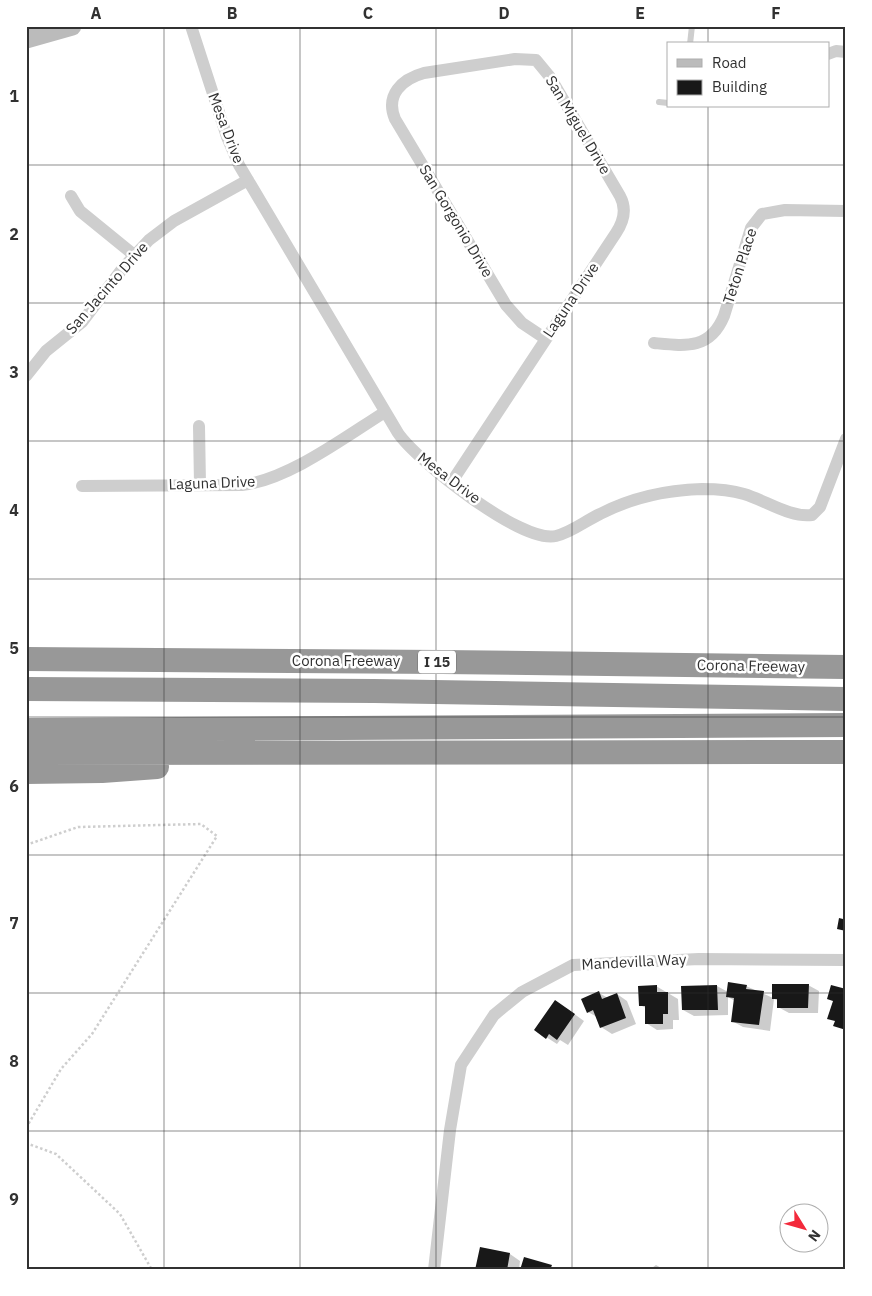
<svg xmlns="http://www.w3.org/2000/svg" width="872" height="1296" viewBox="0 0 872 1296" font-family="'IBM Plex Sans',sans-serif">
	<rect width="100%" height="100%" fill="#fff"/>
	<!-- shadow -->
	<path fill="#0003" d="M808 985 819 991 818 1013H789L778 1007 779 1001 774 999 770 1031 743 1027 732 1021 735 1001 728 997V1015L694 1016 683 1010 717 986 728 992 746 986 773 998Z
		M656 986 678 999 679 1020H673V1029L657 1030 646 1023V1008L640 1005Z
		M599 993 608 998 617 994 627 1001 636 1024 612 1034 601 1027 597 1017 588 1012Z
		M566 1008 584 1021 568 1045 560 1040 557 1044 535 1030Z
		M481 1248 510 1254 520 1261 519 1270H477Z
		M656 1265 663 1269V1270H649Z"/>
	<!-- building -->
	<path fill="#181818" d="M845 911H846V931L837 929 839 918 843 919Z
		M728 982 747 985 746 989 764 991 759 1025 731 1022 734 998 726 997Z
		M772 984H809L808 1008H777V999H772Z
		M657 985V992H668V1014H663V1024H645V1006H639L638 986Z
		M717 985 718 1010H682L681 986Z
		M831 985 846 989V1030L833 1026 835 1021 827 1019 833 1001 827 999Z
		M599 991 602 999 617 993 626 1018 600 1028 593 1010 587 1013 581 999Z
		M555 1000 575 1014 557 1040 549 1034 546 1039 534 1030Z
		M480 1247 510 1253 507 1270H475Z
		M524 1257 552 1265 550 1270H520Z"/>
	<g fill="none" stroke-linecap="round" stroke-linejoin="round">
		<!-- path -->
		<path stroke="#cecece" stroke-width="2.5" stroke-dasharray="2.5 2.5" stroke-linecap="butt" d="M26 845 78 827 201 824 217 836 92 1034 61 1069 26 1128
			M26 1143 56 1154 120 1214 152 1270"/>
		<!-- service -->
		<path stroke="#cecece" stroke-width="6" d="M690 44 692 26
			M659 102 668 103"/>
		<!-- minor -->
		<path stroke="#cecece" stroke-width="12" d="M191 26 227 137 239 165 398 433C417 461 522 544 556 536 572 532 585 521 600 514 631 498 667 490 702 489 716 489 731 490 744 494 765 500 790 518 812 515L820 507 846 439
			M828 54 836 51 846 52
			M71 196 80 211 134 255
			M654 343C685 346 710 350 724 316L751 228 762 214 785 210 846 211
			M26 376 46 351 82 322 123 268 149 240 174 221 248 180
			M199 426 200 485
			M451 483 616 233C624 221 627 209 620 196L550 77 536 60 515 59 424 73C402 79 385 95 395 119L506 305 522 323 546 339
			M82 486 242 485C288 480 345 437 385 412
			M434 1270 450 1130 461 1065 494 1015 522 992 573 965 699 959 846 960"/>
		<!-- secondary -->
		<path stroke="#bbb" stroke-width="19" d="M26 39 72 26"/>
		<!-- motorway -->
		<path stroke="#989898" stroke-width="24" d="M26 659 442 662 846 667
			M26 689 374 691 846 699
			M26 730 846 725
			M26 753 846 752
			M26 772 102 771 157 767"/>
	</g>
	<!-- grid -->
	<path fill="none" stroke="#313131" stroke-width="1" stroke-opacity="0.55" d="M164 26V1270M300 26V1270M436 26V1270M572 26V1270M708 26V44M708 106V1270M26 165H846M26 303H846M26 441H846M26 579H846M26 717H846M26 855H846M26 993H846M26 1131H846"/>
	<g text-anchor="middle" stroke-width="5" stroke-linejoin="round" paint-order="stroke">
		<!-- shield labels -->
		<rect fill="#fff" stroke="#6f6f6f" stroke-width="1" x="418" y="650.5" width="38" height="23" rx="4"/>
		<g font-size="14" font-weight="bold" fill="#313131">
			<text x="437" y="667">I 15</text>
		</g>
		<!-- street labels -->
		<g font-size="15" fill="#313131" stroke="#fff">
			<text transform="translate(578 125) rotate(59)" y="5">San Miguel Drive</text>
			<text transform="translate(226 128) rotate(69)" y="5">Mesa Drive</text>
			<text transform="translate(456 221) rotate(59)" y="5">San Gorgonio Drive</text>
			<text transform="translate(740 266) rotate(-72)" y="5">Teton Place</text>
			<text transform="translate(107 288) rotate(-49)" y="5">San Jacinto Drive</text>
			<text transform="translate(571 300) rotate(-56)" y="5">Laguna Drive</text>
			<text transform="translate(449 478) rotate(37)" y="5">Mesa Drive</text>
			<text transform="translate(212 483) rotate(-2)" y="5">Laguna Drive</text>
			<text x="346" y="666">Corona Freeway</text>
			<text transform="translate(751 666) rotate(1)" y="5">Corona Freeway</text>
			<text transform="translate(634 962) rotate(-3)" y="5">Mandevilla Way</text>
		</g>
	</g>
	<!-- border -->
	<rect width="872" height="1296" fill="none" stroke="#ffffff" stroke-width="55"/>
	<!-- legend -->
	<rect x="667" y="42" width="162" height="65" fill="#ffffff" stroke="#adadad"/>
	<rect x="677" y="59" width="25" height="8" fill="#bbbbbb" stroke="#adadad"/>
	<text x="712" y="68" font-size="15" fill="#313131">Road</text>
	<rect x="677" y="80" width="25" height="15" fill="#181818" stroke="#adadad"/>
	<text x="712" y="92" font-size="15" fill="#313131">Building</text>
	<!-- north arrow -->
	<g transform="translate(804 1228) rotate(127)"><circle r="24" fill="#ffffff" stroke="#adadad"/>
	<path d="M0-4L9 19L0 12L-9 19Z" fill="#f3293b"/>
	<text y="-8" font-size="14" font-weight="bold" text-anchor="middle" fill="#313131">N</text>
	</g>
	<rect x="28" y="28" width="816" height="1240" fill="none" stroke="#313131" stroke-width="2"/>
	<g font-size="16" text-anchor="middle" font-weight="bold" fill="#313131">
		<text x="96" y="19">A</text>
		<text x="232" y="19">B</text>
		<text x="368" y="19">C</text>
		<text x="504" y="19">D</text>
		<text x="640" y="19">E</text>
		<text x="776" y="19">F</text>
		<text x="14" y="102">1</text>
		<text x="14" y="240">2</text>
		<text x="14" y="378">3</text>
		<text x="14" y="516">4</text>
		<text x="14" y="654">5</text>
		<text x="14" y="792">6</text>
		<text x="14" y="929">7</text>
		<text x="14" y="1067">8</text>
		<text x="14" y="1205">9</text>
	</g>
</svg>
